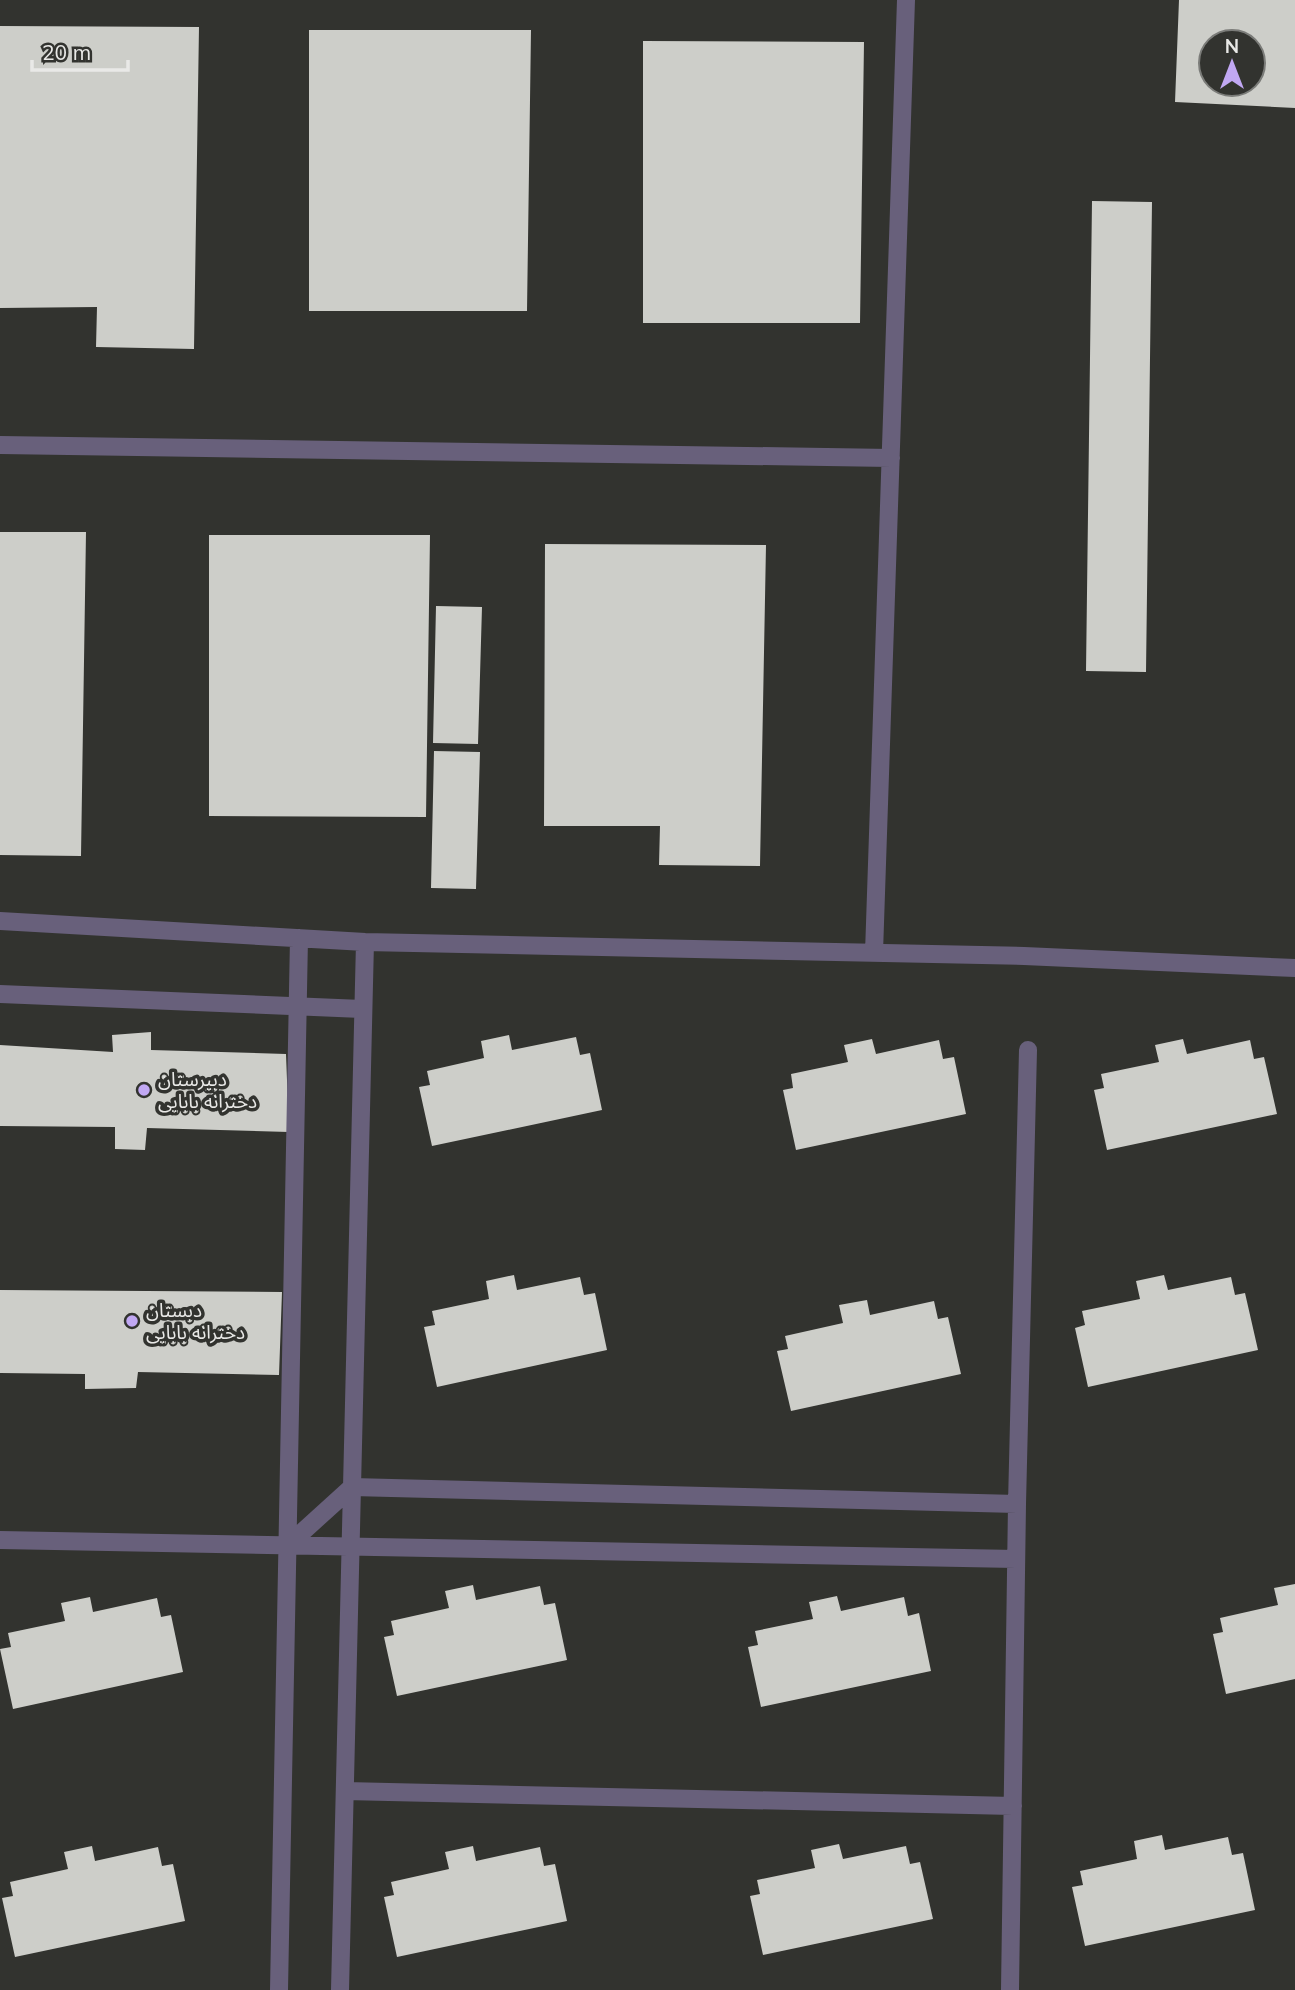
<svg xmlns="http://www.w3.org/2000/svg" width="1295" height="1990" viewBox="0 0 1295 1990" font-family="Mulish,'Noto Sans Arabic',sans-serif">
	<rect width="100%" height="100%" fill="#32332f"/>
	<!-- building -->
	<path fill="#cdcec9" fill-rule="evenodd" d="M1179 0H1295V108L1175 102ZM1211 42H1253V84H1211Z
		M0 26 199 27 194 349 96 347 97 307 0 308Z
		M309 30H531L527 311H309Z
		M643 41 864 42 860 323H643Z
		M1092 201 1152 202 1146 672 1086 671Z
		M0 532H86L81 856 0 855Z
		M209 535H430L426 817 209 816Z
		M545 544 766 545 760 866 659 865 660 826H544Z
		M436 606 482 607 478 744 433 743Z
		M434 751 480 752 476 889 431 888Z
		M151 1032V1050L286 1054 289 1132 147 1128 145 1150 115 1149V1127L0 1126V1045L113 1052 112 1035Z
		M509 1035 512 1050 576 1037 580 1055 590 1053 602 1110 432 1146 419 1087 430 1085 427 1071 484 1058 481 1041Z
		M872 1039 876 1054 939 1040 943 1059 954 1057 966 1114 796 1150 783 1090 793 1088 791 1074 848 1062 844 1045Z
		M1183 1039 1187 1054 1250 1040 1254 1059 1264 1057 1277 1114 1107 1150 1094 1090 1104 1088 1101 1074 1159 1062 1155 1045Z
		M514 1275 517 1290 580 1277 584 1295 595 1293 607 1350 437 1387 424 1327 435 1325 432 1311 489 1299 486 1281Z
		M1164 1275 1168 1290 1231 1277 1235 1295 1245 1293 1258 1350 1088 1387 1075 1328 1085 1325 1082 1311 1140 1299 1136 1281Z
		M0 1290 282 1292 279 1375 138 1372 136 1388 85 1389V1374L0 1373Z
		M867 1300 870 1315 934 1301 938 1319 948 1317 961 1374 791 1411 777 1351 788 1349 785 1336 843 1323 839 1305Z
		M1295 1584V1679L1226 1694 1213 1634 1223 1632 1220 1618 1278 1605 1274 1588Z
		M473 1585 476 1600 540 1586 544 1605 555 1603 567 1660 397 1696 384 1637 394 1635 391 1621 449 1608 445 1591Z
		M837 1596 841 1611 904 1597 908 1616 919 1613 931 1671 761 1707 748 1647 758 1645 755 1631 813 1619 809 1602Z
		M90 1597 93 1612 157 1598 161 1617 171 1615 183 1672 13 1709 0 1649 11 1647 8 1633 65 1621 61 1603Z
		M1162 1835 1165 1850 1228 1837 1232 1855 1243 1853 1255 1910 1085 1946 1072 1887 1083 1885 1080 1871 1137 1859 1134 1841Z
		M839 1844 843 1859 906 1846 910 1864 920 1862 933 1919 763 1955 750 1896 760 1894 757 1880 815 1868 811 1850Z
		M92 1846 95 1861 158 1847 162 1866 173 1864 185 1921 15 1957 2 1898 13 1896 10 1882 68 1869 64 1852Z
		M473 1846 476 1861 540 1847 544 1866 555 1864 567 1921 397 1957 384 1897 394 1895 391 1882 449 1869 445 1852Z"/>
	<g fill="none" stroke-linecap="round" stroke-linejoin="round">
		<!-- minor -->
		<path stroke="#68607b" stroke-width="18" d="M0 445 891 458
			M0 921 365 942 1024 956 1295 968
			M874 953 906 0
			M0 994 362 1009
			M0 1540 1016 1559
			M288 1545 352 1487 1017 1504
			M345 1791 1013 1806
			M279 1990 299 938
			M340 1990 365 942
			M1010 1990 1017 1504 1028 1050"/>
	</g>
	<!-- markers -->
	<g fill="#c1a8f3" stroke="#32332f" stroke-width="2.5">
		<circle cx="144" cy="1090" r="7"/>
		<circle cx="132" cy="1321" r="7"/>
	</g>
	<g text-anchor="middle" stroke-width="7" stroke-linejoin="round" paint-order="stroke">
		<!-- poi labels -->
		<g font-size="19" fill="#e9e9e7" stroke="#32332f" text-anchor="start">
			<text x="158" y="1086">دبیرستان<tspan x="158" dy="22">دخترانه بابایی</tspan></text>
			<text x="146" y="1317">دبستان<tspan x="146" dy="22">دخترانه بابایی</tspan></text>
		</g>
	</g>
	<!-- north arrow -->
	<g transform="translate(1232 63)"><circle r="33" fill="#32332f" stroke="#7b7c79" stroke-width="2"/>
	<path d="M0-5L12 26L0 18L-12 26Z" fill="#c1a8f3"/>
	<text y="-10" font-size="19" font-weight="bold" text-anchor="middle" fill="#e9e9e7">N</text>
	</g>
	<!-- scale -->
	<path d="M32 60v10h96v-10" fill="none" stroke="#e9e9e7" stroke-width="3.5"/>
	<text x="42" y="60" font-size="21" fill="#e9e9e7" stroke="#32332f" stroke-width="5" paint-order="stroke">20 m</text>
</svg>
